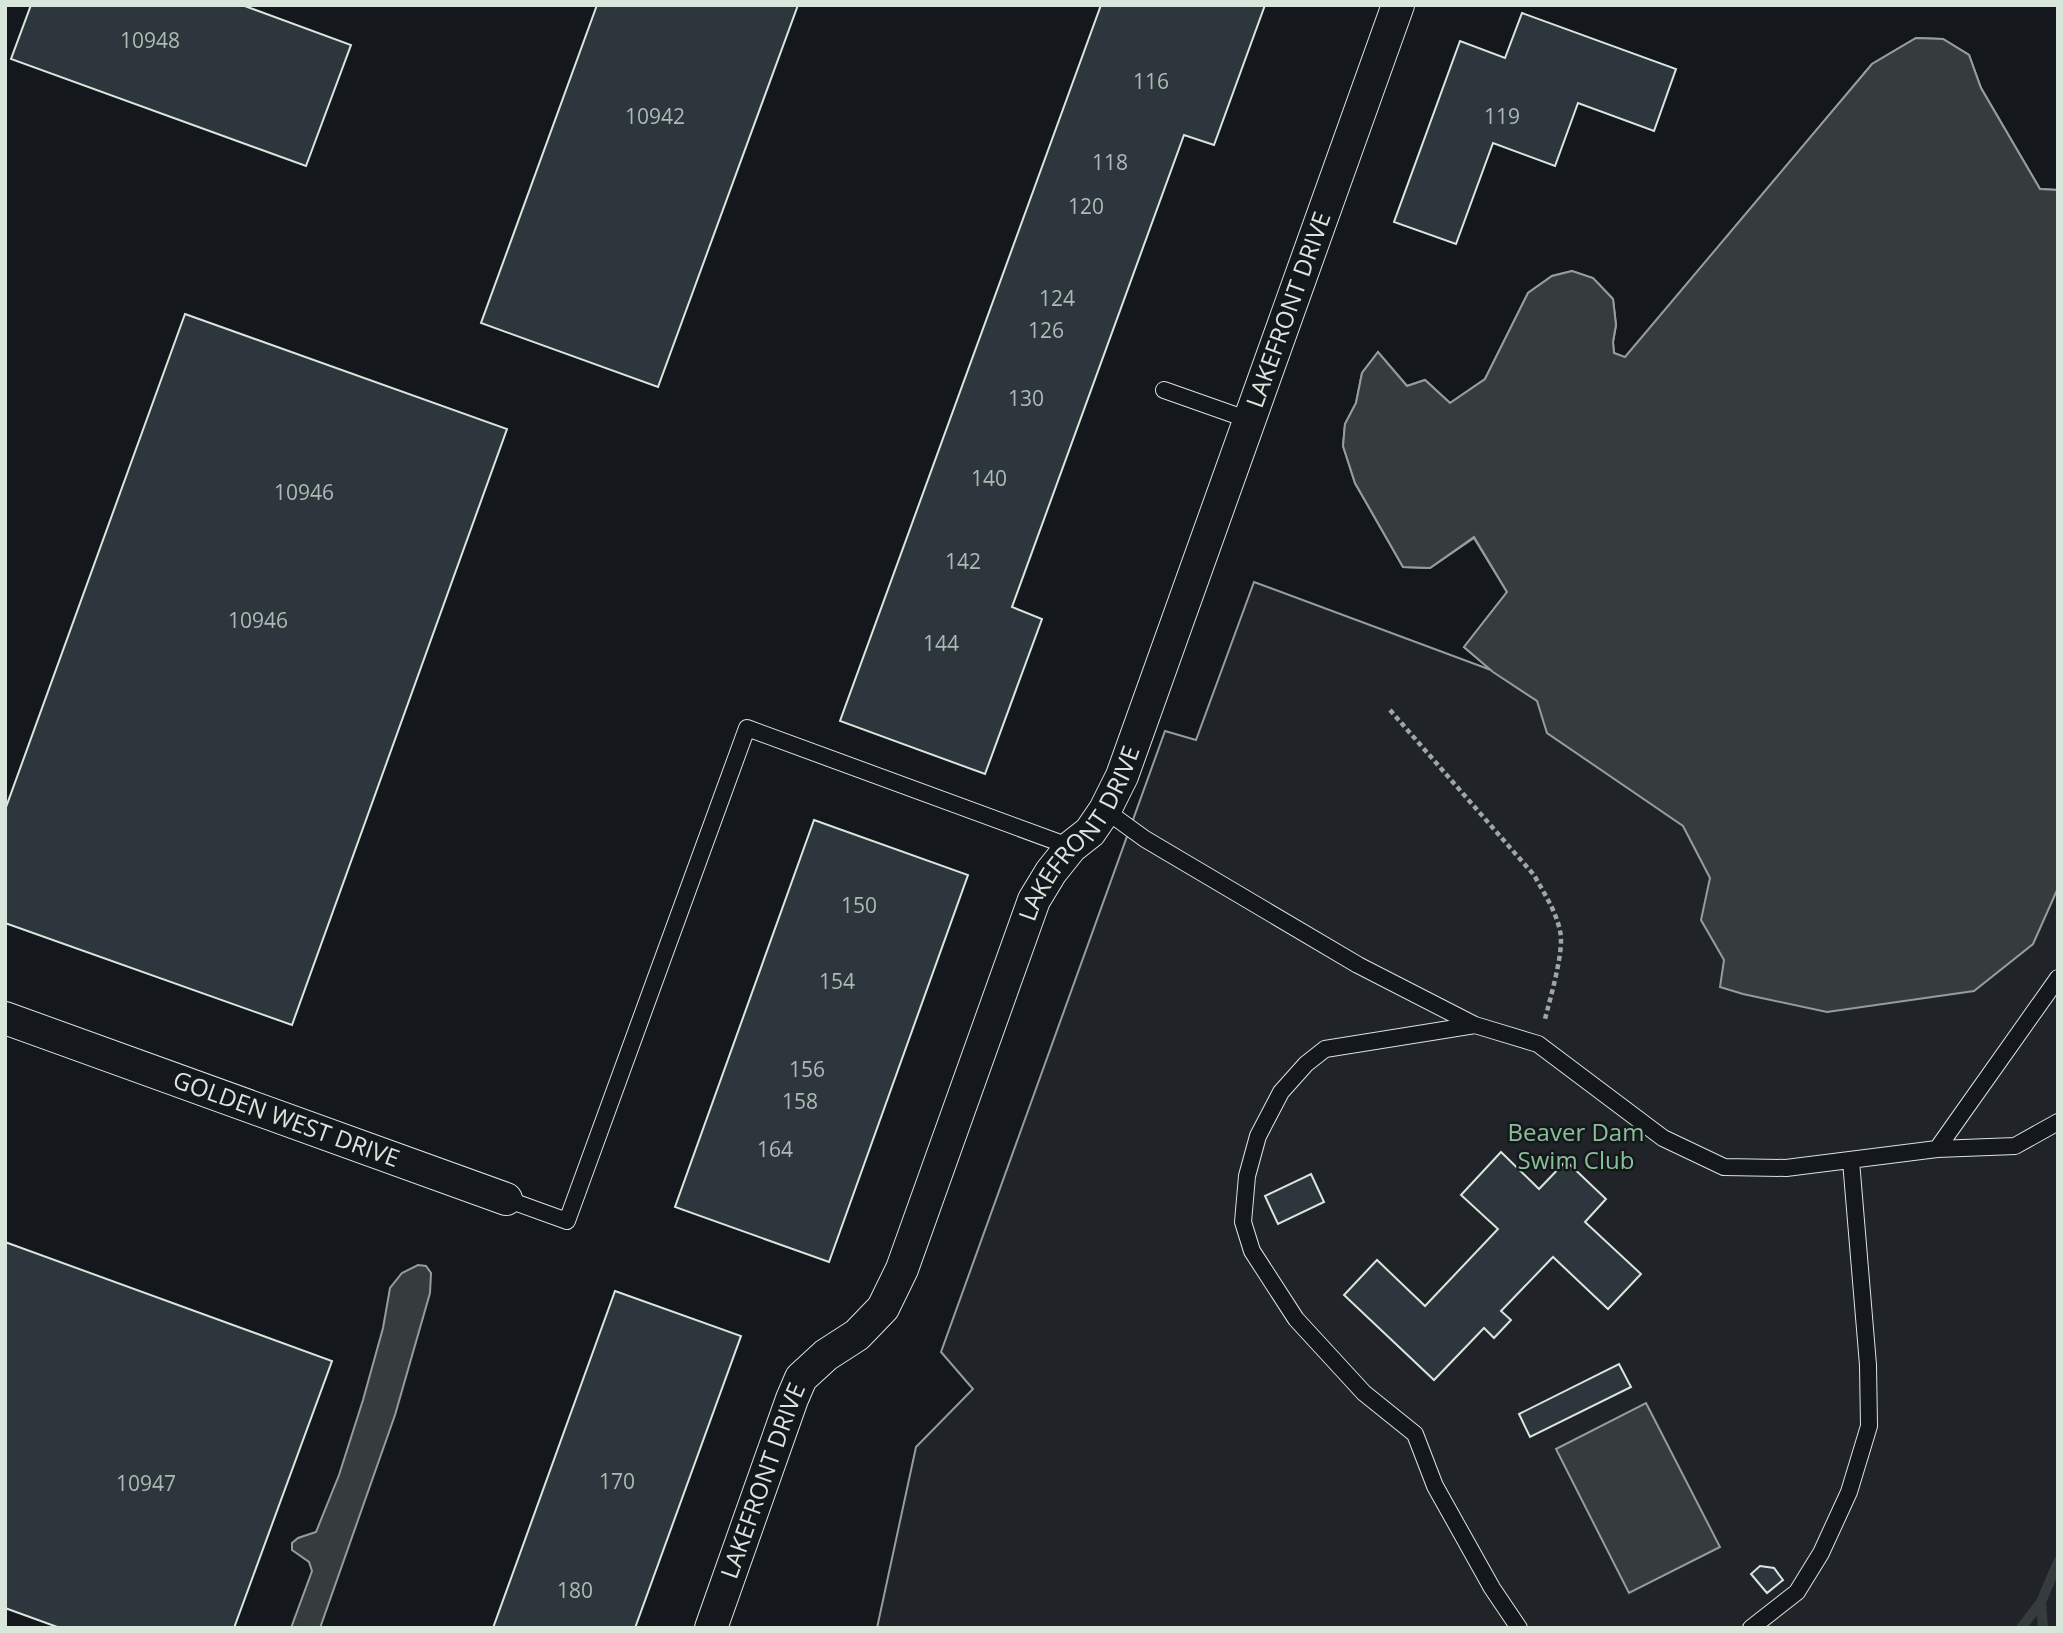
<svg xmlns="http://www.w3.org/2000/svg" width="2063" height="1633" viewBox="0 0 2063 1633" font-family="'Open Sans',sans-serif">
	<rect width="100%" height="100%" fill="#14181c"/>
	<!-- green -->
	<path fill="#202428" stroke="#939e99" stroke-width="2" d="M1916 38 1943 39 1969 55 1981 88 2040 189 2058 190V1628H877L916 1447 973 1389 941 1352 1165 731 1196 740 1254 582 1491 670 1464 647 1507 592 1474 538 1430 568 1403 567 1355 483 1343 446 1345 424 1356 403 1362 373 1378 352 1407 386 1425 380 1450 403 1485 379 1528 293 1552 276 1572 271 1593 278 1613 299 1616 325 1613 342 1614 353 1625 358 1872 64Z"/>
	<!-- water -->
	<path fill="#363b3e" stroke="#939e99" stroke-width="2" d="M1916 38 1943 39 1969 55 1981 88 2040 189 2058 190V888L2033 944 1974 991 1827 1012 1743 994 1720 987 1724 960 1701 920 1710 878 1683 826 1547 733 1537 701 1493 672 1464 647 1507 592 1474 537 1430 568 1403 567 1355 483 1343 446 1345 424 1356 403 1362 373 1378 352 1407 386 1425 380 1450 403 1485 379 1528 293 1552 276 1572 271 1593 278 1613 299 1616 325 1613 342 1614 353 1625 357 1872 64Z
		M418 1265 426 1266 431 1273 430 1293 395 1415 320 1628H291L312 1571 309 1562 292 1550V1543L298 1538 316 1532 339 1475 363 1400 383 1328 390 1288 402 1273Z
		M1646 1403 1720 1547 1629 1593 1556 1449Z"/>
	<g fill="none" stroke-linecap="round" stroke-linejoin="round">
		<!-- stream -->
		<path stroke="#363b3e" stroke-width="10" d="M2041 1602 2043 1628
			M2021 1628 2041 1602 2058 1562"/>
	</g>
	<!-- building -->
	<path fill="#2c363c" stroke="#d8e6dc" stroke-width="2" d="M31 5H242L351 45 306 166 11 59Z
		M597 5H798L658 387 481 323Z
		M1101 5H1265L1214 145 1184 135 1012 607 1042 619 985 774 840 721Z
		M1522 13 1676 69 1654 131 1578 103 1555 166 1493 143 1456 244 1394 222 1460 41 1505 58Z
		M185 314 507 429 292 1025 5 923V810Z
		M814 820 968 875 829 1262 675 1207Z
		M1501 1152 1539 1189 1566 1161 1606 1199 1585 1222 1641 1274 1608 1309 1553 1257 1501 1311 1511 1320 1494 1338 1484 1328 1434 1380 1344 1295 1377 1260 1425 1306 1498 1229 1461 1195Z
		M1311 1174 1324 1202 1278 1224 1265 1196Z
		M5 1242 332 1361 234 1628H60L5 1608Z
		M615 1291 741 1336 635 1628H493Z
		M1619 1364 1631 1387 1530 1437 1519 1414Z
		M1760 1566 1774 1568 1783 1580 1767 1593 1751 1574Z"/>
	<g fill="none" stroke-linecap="round" stroke-linejoin="round">
		<!-- service casing -->
		<g stroke="#d8e6dc" stroke-width="18">
			<path id="service" d="M1164 390 1249 420
				M1105 810 1145 839 1358 965 1475 1025 1538 1044 1663 1138 1724 1167 1786 1168 1937 1149 2015 1146 2058 1122
				M1475 1025 1325 1049 1306 1064 1281 1092 1258 1136 1247 1176 1243 1222 1252 1251 1296 1319 1364 1393 1415 1434 1435 1486 1492 1588 1519 1628
				M1937 1149 2058 978
				M506 1199 567 1221 747 728 1071 847
				M1751 1628 1797 1592 1821 1553 1849 1492 1869 1426 1868 1365 1851 1161"/>
		</g>
		<!-- minor casing -->
		<g stroke="#d8e6dc" stroke-width="34">
			<g id="minor">
				<path id="s1" d="M5 1018 506 1199"/>
				<path id="s2" d="M711 1628 792 1399 801 1378 826 1355 857 1335 883 1308 902 1269 1034 900 1051 872 1071 847 1090 832 1105 810 1122 776 1398 5"/>
			</g>
		</g>
		<!-- path -->
		<path stroke="#9da8a2" stroke-width="4.5" stroke-dasharray="5 3.5" stroke-linecap="butt" d="M1390 710 1534 875C1544 893 1556 911 1560 931 1565 949 1550 999 1545 1019"/>
		<!-- service -->
		<use href="#service" stroke="#14181c" stroke-width="16"/>
		<!-- minor -->
		<use href="#minor" stroke="#14181c" stroke-width="32"/>
	</g>
	<g text-anchor="middle" stroke-width="5" stroke-linejoin="round" paint-order="stroke">
		<!-- number labels -->
		<g font-size="21" fill="#adbab4">
			<text x="150" y="48">10948</text>
			<text x="1151" y="89">116</text>
			<text x="655" y="124">10942</text>
			<text x="1502" y="124">119</text>
			<text x="1110" y="170">118</text>
			<text x="1086" y="214">120</text>
			<text x="1057" y="306">124</text>
			<text x="1046" y="338">126</text>
			<text x="1026" y="406">130</text>
			<text x="989" y="486">140</text>
			<text x="304" y="500">10946</text>
			<text x="963" y="569">142</text>
			<text x="258" y="628">10946</text>
			<text x="941" y="651">144</text>
			<text x="859" y="913">150</text>
			<text x="837" y="989">154</text>
			<text x="807" y="1077">156</text>
			<text x="800" y="1109">158</text>
			<text x="775" y="1157">164</text>
			<text x="617" y="1489">170</text>
			<text x="146" y="1491">10947</text>
			<text x="575" y="1598">180</text>
		</g>
		<!-- street labels -->
		<g font-size="24" fill="#d8e6dc" stroke="#14181c">
			<text dy="8" stroke="none"><textPath href="#s2" startOffset="1458">LAKEFRONT DRIVE</textPath></text>
			<text dy="8" stroke="none"><textPath href="#s2" startOffset="891">LAKEFRONT DRIVE</textPath></text>
			<text dy="8" stroke="none"><textPath href="#s1" startOffset="299">GOLDEN WEST DRIVE</textPath></text>
			<text dy="8" stroke="none"><textPath href="#s2" startOffset="156">LAKEFRONT DRIVE</textPath></text>
		</g>
		<!-- park labels -->
		<g font-size="24" fill="#8ac095" stroke="#14181c">
			<text x="1576" y="1141">Beaver Dam<tspan x="1576" dy="28">Swim Club</tspan></text>
		</g>
	</g>
	<!-- border -->
	<rect width="2063" height="1633" fill="none" stroke="#d8e6dc" stroke-width="14"/>
</svg>
